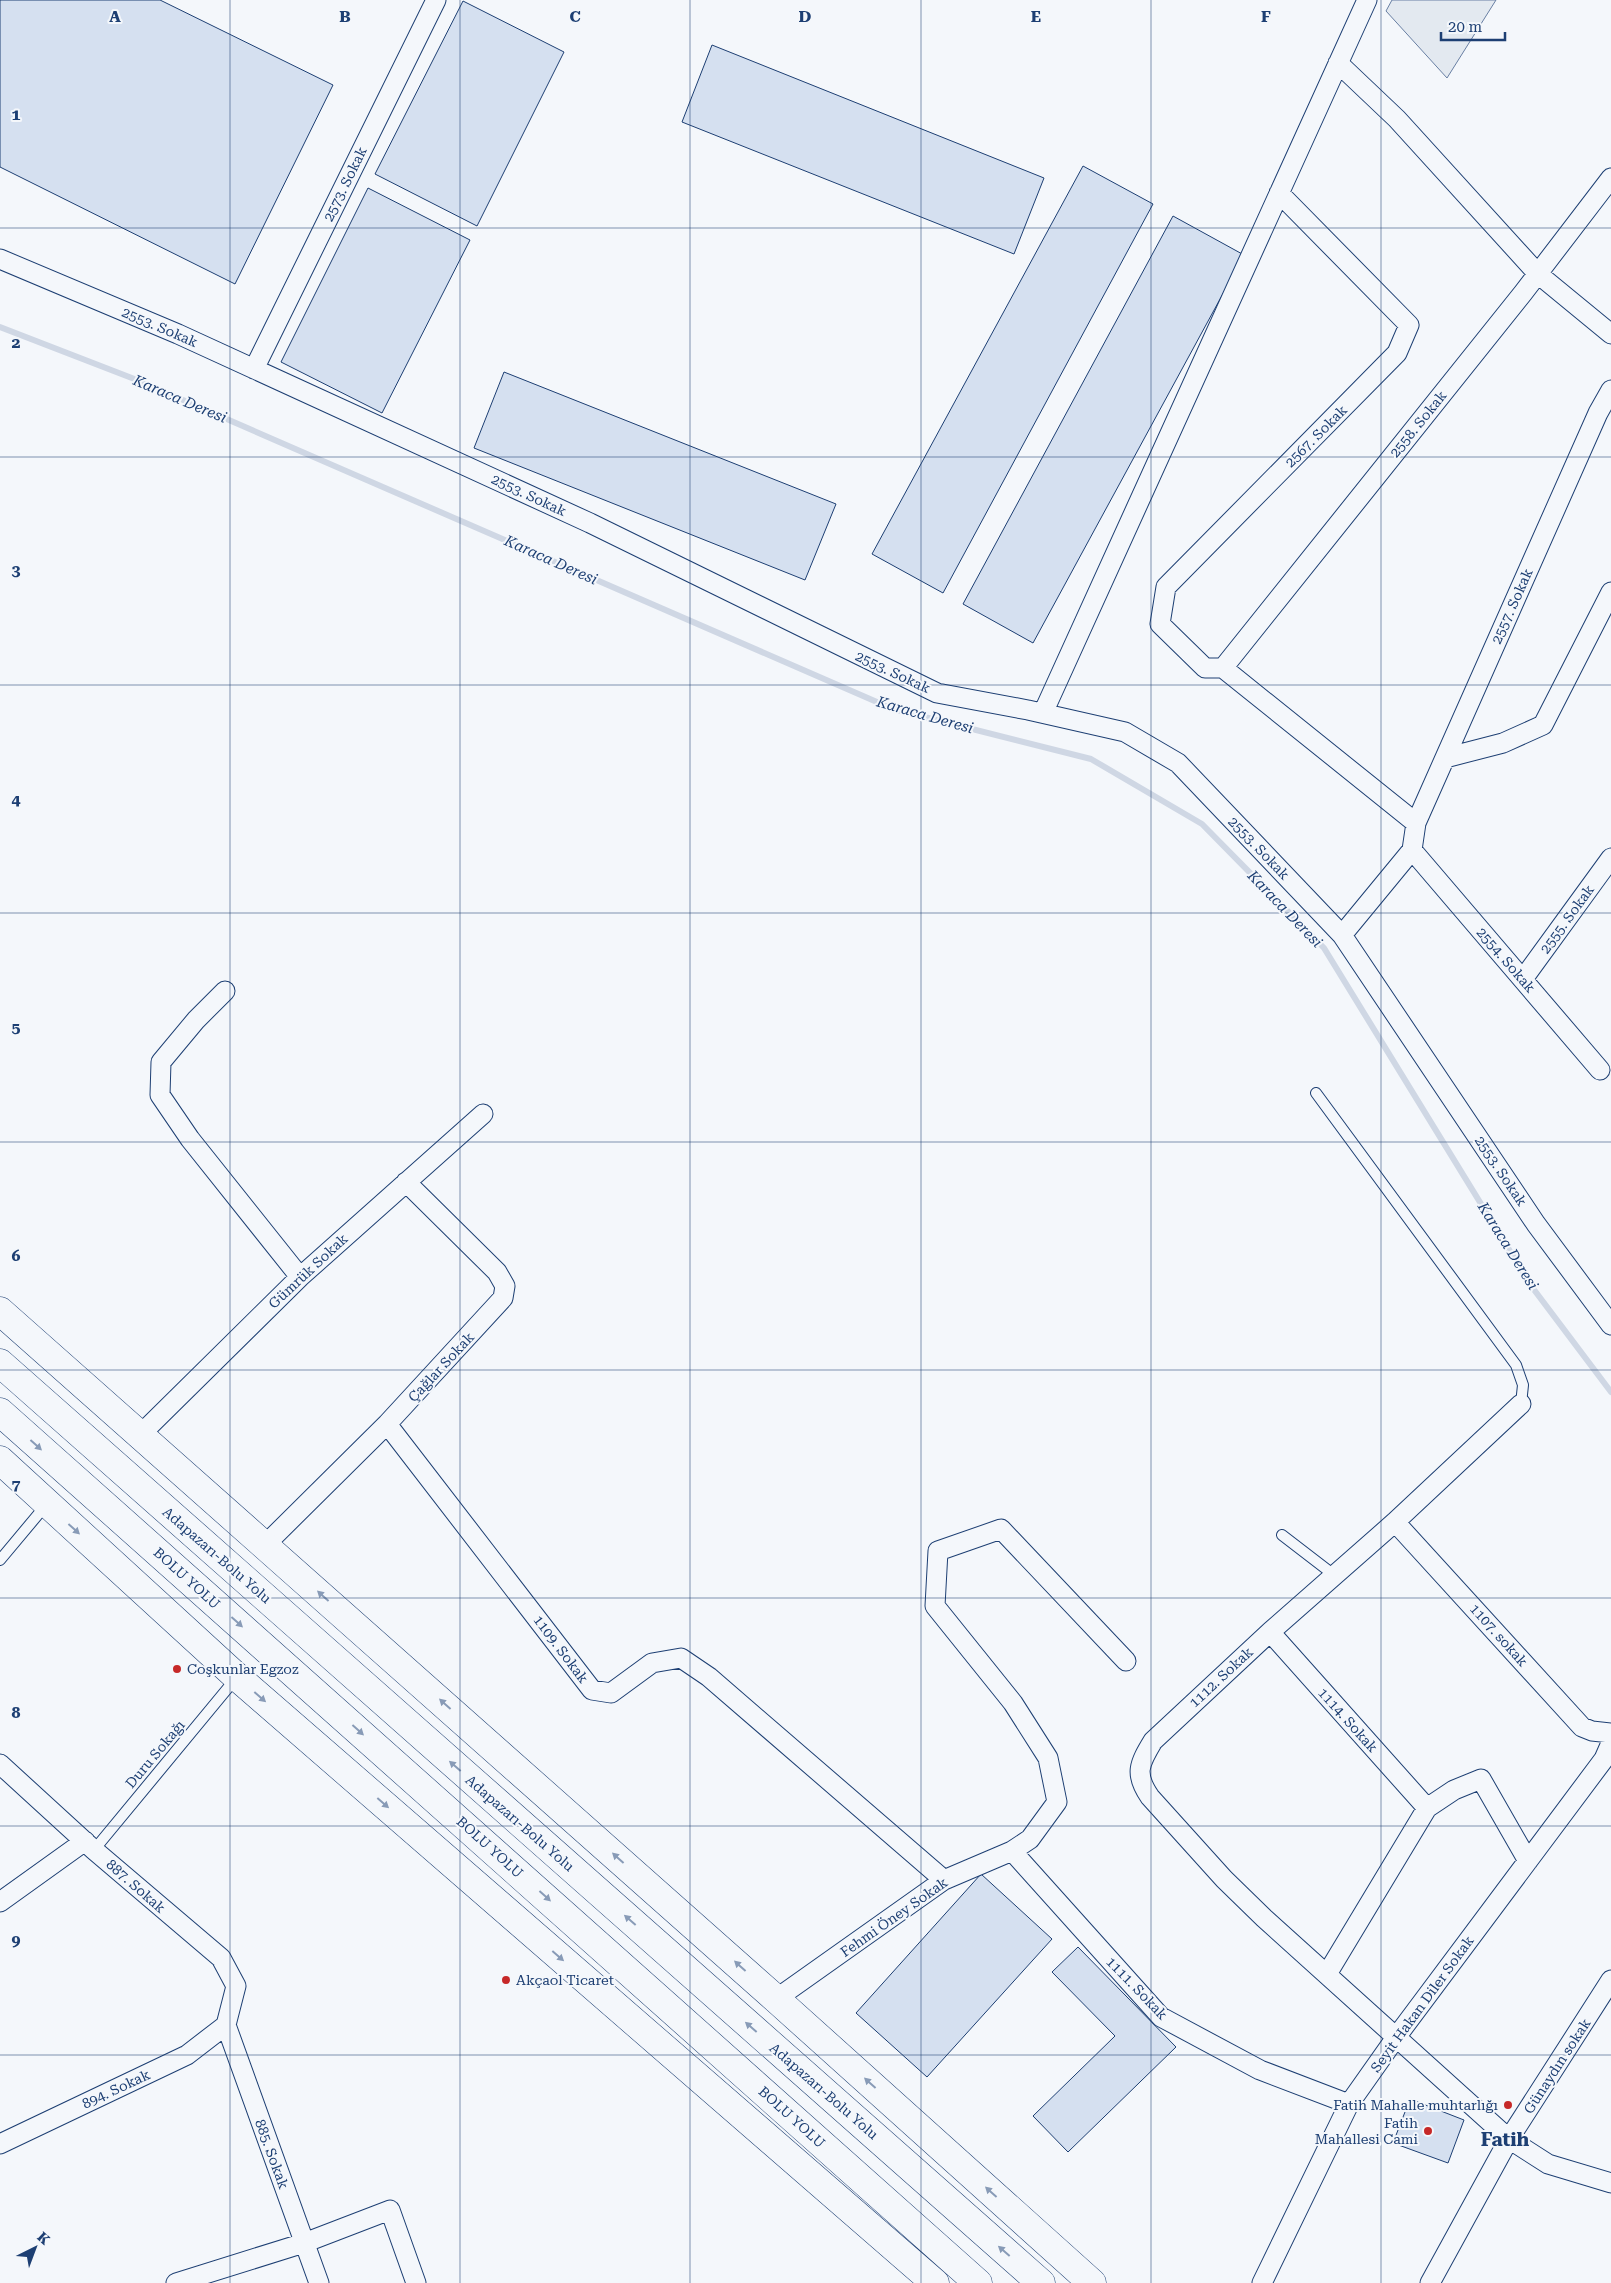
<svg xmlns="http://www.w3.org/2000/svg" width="1611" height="2283" viewBox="0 0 1611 2283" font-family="'Roboto Serif',serif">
	<rect width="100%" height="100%" fill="#f4f7fb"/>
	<!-- green -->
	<path fill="#e3e9f0" stroke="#687fa3" d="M1392 0H1496L1447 78 1386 11Z"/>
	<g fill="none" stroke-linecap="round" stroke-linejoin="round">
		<!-- stream -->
		<path stroke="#cfd7e4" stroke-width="6" d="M0 327 137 380 893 709 1091 759 1202 824 1324 948 1532 1287 1611 1392"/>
	</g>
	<!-- building -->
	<path fill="#d5e0f0" stroke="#1d3f73" d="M0 0H160L333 85 235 284 0 167Z
		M463 1 564 52 477 226 375 174Z
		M712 45 1044 178 1014 254 682 122Z
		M1083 166 1153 204 943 593 872 554Z
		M368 188 470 240 382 413 281 362Z
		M1173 216 1244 255 1033 643 963 604Z
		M504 372 836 504 805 580 474 448Z
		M981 1874 1052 1939 927 2077 856 2013Z
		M1078 1947 1176 2047 1068 2152 1033 2116 1115 2036 1052 1972Z
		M1410 2099 1464 2120 1448 2163 1393 2143Z"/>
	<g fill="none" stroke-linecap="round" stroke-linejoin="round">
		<!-- service casing -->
		<g stroke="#1d3f73" stroke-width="12">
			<path id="service" d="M1316 1093 1516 1365 1523 1385 1521 1404
				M1282 1535 1334 1575
				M0 1560 46 1505
				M94 1850 237 1677"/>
		</g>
		<!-- minor casing -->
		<g stroke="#1d3f73" stroke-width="21">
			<path id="minor" d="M1338 63 1397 119 1538 274 1611 334
				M0 259 178 334 590 523 937 693 1028 710 1125 732 1178 763 1342 935 1536 1224 1611 1325
				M254 369 436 0
				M1223 668H1205L1160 624 1166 587 1397 353 1409 325 1279 193
				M1223 668 1523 293 1611 178
				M1223 668 1416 823 1412 850 1342 935
				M1043 713 1367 0
				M1445 758 1503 743 1543 725 1611 592
				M1416 823 1598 413 1611 390
				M1412 850 1600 1070
				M1523 979 1611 858
				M225 991 196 1020 161 1062 160 1095 190 1139 300 1277
				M1521 1404 1395 1522 1270 1632 1153 1741C1139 1764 1134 1774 1150 1797L1224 1879 1264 1918 1509 2139 1548 2164 1611 2183
				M387 1424 592 1690 611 1693 652 1663 681 1658 709 1677 944 1880
				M140 1435 300 1277 483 1114
				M1395 1522 1582 1727 1592 1731 1611 1733
				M265 1545 387 1424 503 1298 505 1286 497 1272 406 1182
				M1270 1632 1427 1808
				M0 1764 94 1850 221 1958 236 1986 226 2025
				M1012 1851 1161 2017 1260 2070 1349 2104
				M0 1902 85 1841
				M1327 1974 1427 1808 1454 1790 1481 1779 1528 1861
				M776 1999 944 1880 1012 1851 1030 1839 1057 1802 1048 1758 1013 1703 935 1606 938 1551 1001 1529 1126 1661
				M226 2025 319 2283
				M0 2144 187 2055 226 2025
				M176 2283 304 2243 390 2210 416 2283
				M1262 2283 1349 2104 1397 2036 1604 1759 1611 1743
				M1430 2283 1509 2139 1611 1980"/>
		</g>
		<!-- trunk casing -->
		<g stroke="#1d3f73" stroke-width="29">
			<path id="trunk" d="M0 1311 776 1999 1092 2283
				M0 1363 1041 2283
				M0 1412 978 2283
				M0 1460 237 1677 935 2283"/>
		</g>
		<!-- service -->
		<use href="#service" stroke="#f4f7fb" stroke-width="10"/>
		<!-- minor -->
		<use href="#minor" stroke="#f4f7fb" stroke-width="19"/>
		<!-- trunk -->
		<use href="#trunk" stroke="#f4f7fb" stroke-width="28"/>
	</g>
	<!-- one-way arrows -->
	<defs><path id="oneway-solid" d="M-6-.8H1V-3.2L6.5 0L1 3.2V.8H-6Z" transform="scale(1.25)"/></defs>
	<g fill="#889bb7">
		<use href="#oneway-solid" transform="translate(36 1445) rotate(42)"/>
		<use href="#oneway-solid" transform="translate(74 1529) rotate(42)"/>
		<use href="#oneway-solid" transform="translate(323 1596) rotate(-138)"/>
		<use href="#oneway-solid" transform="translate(237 1622) rotate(42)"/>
		<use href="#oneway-solid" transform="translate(260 1697) rotate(41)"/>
		<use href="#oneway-solid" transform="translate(445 1704) rotate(-138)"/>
		<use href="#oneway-solid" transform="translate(358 1730) rotate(42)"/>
		<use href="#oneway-solid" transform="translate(455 1766) rotate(-139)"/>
		<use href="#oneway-solid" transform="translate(383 1803) rotate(41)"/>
		<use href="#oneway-solid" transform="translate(618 1858) rotate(-138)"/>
		<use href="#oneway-solid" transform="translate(545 1896) rotate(42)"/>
		<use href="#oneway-solid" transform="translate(630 1920) rotate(-139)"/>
		<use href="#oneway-solid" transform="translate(558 1956) rotate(41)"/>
		<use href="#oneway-solid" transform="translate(740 1966) rotate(-138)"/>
		<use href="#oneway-solid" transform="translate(751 2027) rotate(-139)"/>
		<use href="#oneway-solid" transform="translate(870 2083) rotate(-138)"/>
		<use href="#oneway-solid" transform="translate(991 2192) rotate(-138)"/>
		<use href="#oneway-solid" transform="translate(1004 2251) rotate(-139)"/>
	</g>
	<!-- grid -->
	<path fill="none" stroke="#1d3f73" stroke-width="1" stroke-opacity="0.55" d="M230 0V2283M460 0V2283M690 0V2283M921 0V2283M1151 0V2283M1381 0V2283M0 228H1611M0 457H1611M0 685H1611M0 913H1611M0 1142H1611M0 1370H1611M0 1598H1611M0 1826H1611M0 2055H1611"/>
	<!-- markers -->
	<g fill="#c62828" stroke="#f4f7fb" stroke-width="2">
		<circle cx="177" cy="1669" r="5"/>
		<circle cx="506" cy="1980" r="5"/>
		<circle cx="1508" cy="2105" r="5"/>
		<circle cx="1428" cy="2131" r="5"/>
	</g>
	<g text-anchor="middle" stroke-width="4" stroke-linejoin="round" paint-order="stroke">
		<!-- street labels -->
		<g font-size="14" fill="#1d3f73" stroke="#f4f7fb">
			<text transform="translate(345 184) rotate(-64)" y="5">2573. Sokak</text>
			<text transform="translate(160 327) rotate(23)" y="5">2553. Sokak</text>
			<text transform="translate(1418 424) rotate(-51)" y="5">2558. Sokak</text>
			<text transform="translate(1316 436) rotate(-45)" y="5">2567. Sokak</text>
			<text transform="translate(529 495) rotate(25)" y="5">2553. Sokak</text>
			<text transform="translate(1512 606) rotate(-66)" y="5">2557. Sokak</text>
			<text transform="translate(893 672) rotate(25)" y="5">2553. Sokak</text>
			<text transform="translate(1259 848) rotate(46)" y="5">2553. Sokak</text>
			<text transform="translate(1567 919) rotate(-54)" y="5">2555. Sokak</text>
			<text transform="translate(1506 960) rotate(49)" y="5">2554. Sokak</text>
			<text transform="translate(1501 1171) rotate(56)" y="5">2553. Sokak</text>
			<text transform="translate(308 1271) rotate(-43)" y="5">Gümrük Sokak</text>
			<text transform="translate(441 1367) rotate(-47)" y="5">Çağlar Sokak</text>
			<text transform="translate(217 1555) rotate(41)" y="5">Adapazarı-Bolu Yolu</text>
			<text transform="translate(187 1578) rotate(42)" y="5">BOLU YOLU</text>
			<text transform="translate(1499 1635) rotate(48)" y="5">1107. sokak</text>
			<text transform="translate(561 1649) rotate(53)" y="5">1109. Sokak</text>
			<text transform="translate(1221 1677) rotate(-43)" y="5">1112. Sokak</text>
			<text transform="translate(1348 1720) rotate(48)" y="5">1114. Sokak</text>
			<text transform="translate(155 1754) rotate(-50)" y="5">Duru Sokağı</text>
			<text transform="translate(520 1823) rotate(41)" y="5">Adapazarı-Bolu Yolu</text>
			<text transform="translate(490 1847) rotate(42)" y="5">BOLU YOLU</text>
			<text transform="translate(136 1886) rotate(41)" y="5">887. Sokak</text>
			<text transform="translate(894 1917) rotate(-35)" y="5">Fehmi Öney Sokak</text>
			<text transform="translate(1137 1988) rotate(46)" y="5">1111. Sokak</text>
			<text transform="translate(1422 2004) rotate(-54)" y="5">Seyit Hakan Diler Sokak</text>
			<text transform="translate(1557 2066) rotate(-57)" y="5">Günaydın sokak</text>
			<text transform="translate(116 2089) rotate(-25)" y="5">894. Sokak</text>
			<text transform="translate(824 2091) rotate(41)" y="5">Adapazarı-Bolu Yolu</text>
			<text transform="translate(792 2117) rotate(42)" y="5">BOLU YOLU</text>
			<text transform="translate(272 2154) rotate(70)" y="5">885. Sokak</text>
		</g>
		<!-- poi labels -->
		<g font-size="14" fill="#1d3f73" stroke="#f4f7fb" text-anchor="start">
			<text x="187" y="1674">Coşkunlar Egzoz</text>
			<text x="516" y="1985">Akçaol Ticaret</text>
			<text x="1498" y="2110" text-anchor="end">Fatih Mahalle muhtarlığı</text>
			<text x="1418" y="2128" text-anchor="end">Fatih<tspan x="1418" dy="16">Mahallesi Cami</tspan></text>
		</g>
		<!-- water labels -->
		<g font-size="15" font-style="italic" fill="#1d3f73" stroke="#f4f7fb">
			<text transform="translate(180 399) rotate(23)" y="5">Karaca Deresi</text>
			<text transform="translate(551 560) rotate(24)" y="5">Karaca Deresi</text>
			<text transform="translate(925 715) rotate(16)" y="5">Karaca Deresi</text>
			<text transform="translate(1285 909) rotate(46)" y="5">Karaca Deresi</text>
			<text transform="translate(1508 1246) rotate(58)" y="5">Karaca Deresi</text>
		</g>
		<!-- district labels -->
		<g font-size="19" font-weight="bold" fill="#1d3f73" stroke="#f4f7fb">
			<text x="1505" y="2146">Fatih</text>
		</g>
	</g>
	<g font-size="16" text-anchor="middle" font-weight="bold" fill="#1d3f73" stroke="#f4f7fb" stroke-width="4" stroke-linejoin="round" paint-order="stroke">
		<text x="115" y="22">A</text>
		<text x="345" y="22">B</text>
		<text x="575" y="22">C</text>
		<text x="805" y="22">D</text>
		<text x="1036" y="22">E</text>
		<text x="1266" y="22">F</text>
		<text x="16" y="120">1</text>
		<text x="16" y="348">2</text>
		<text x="16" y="576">3</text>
		<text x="16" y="805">4</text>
		<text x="16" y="1033">5</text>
		<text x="16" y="1261">6</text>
		<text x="16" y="1490">7</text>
		<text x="16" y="1718">8</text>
		<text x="16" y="1946">9</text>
	</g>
	<!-- north arrow -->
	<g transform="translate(35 2248) rotate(42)" stroke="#f4f7fb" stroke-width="4" paint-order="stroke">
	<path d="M0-4L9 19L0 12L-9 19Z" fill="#1d3f73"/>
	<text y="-8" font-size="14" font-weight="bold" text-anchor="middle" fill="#1d3f73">K</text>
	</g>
	<!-- scale -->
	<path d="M1441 32v8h64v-8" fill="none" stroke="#1d3f73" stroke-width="2.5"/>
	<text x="1448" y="32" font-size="15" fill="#1d3f73" stroke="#f4f7fb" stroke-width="4" paint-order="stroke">20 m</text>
</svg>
